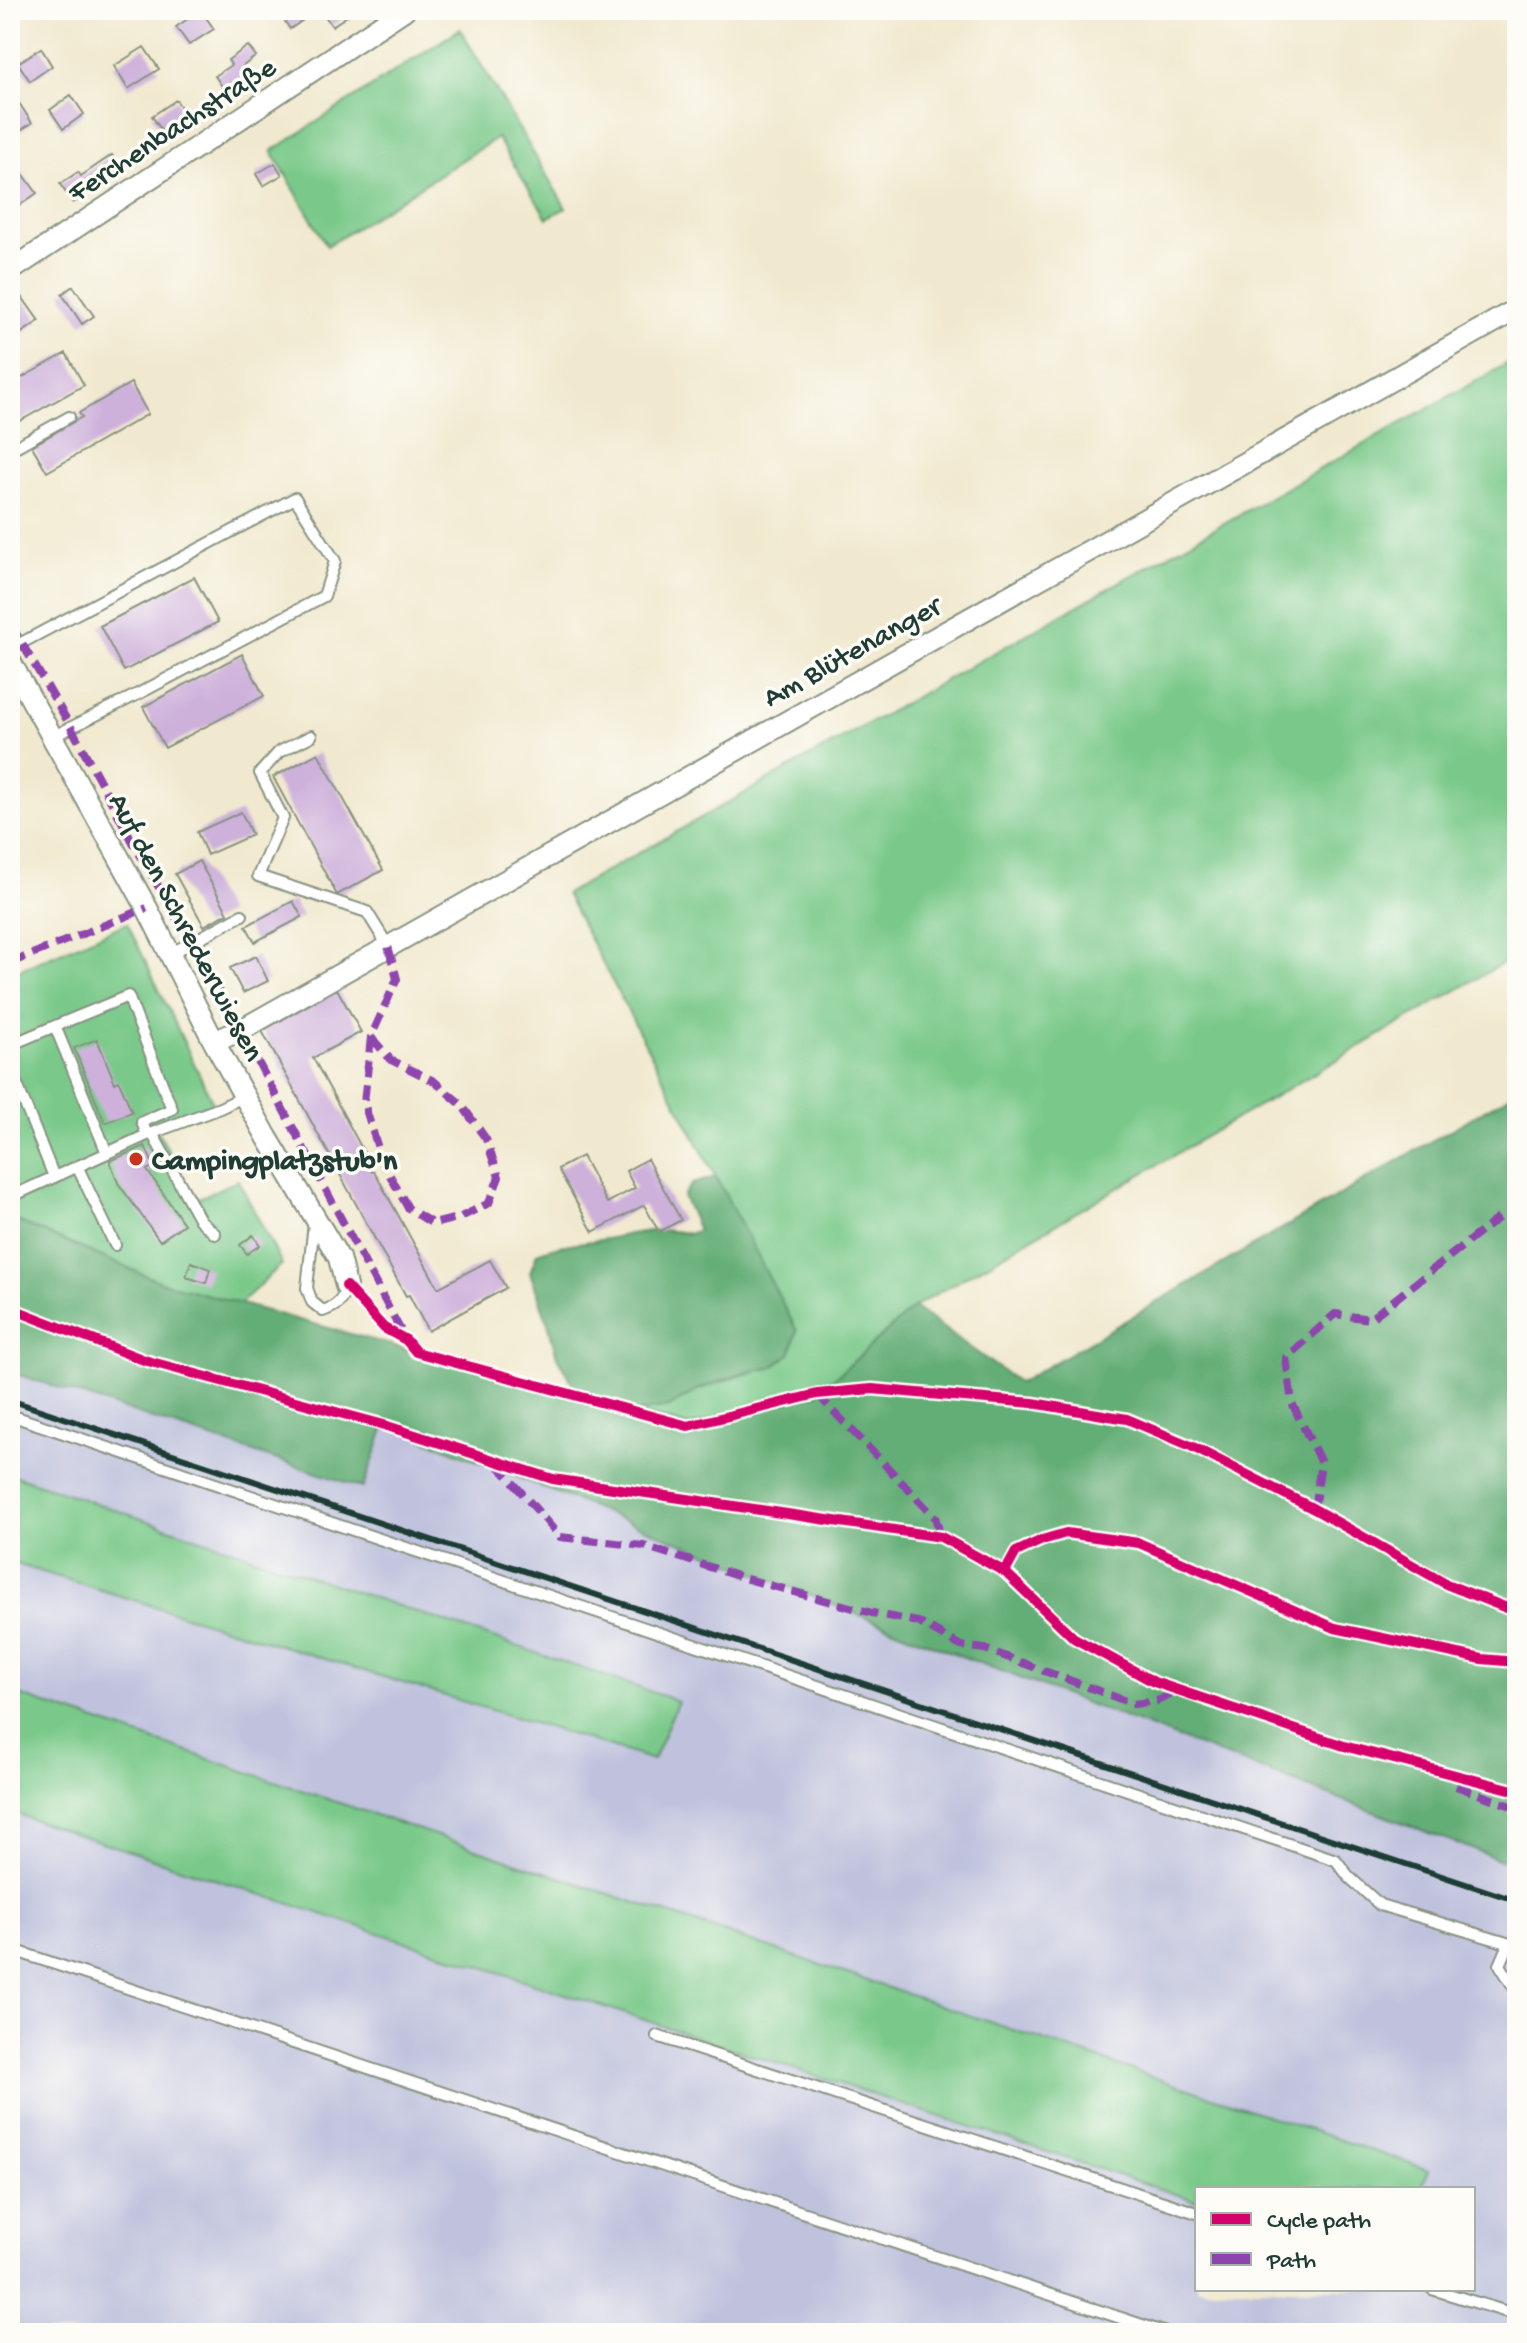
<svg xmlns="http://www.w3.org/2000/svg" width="1527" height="2343" viewBox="0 0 1527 2343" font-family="'Gochi Hand',sans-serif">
	<rect width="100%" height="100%" fill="#fdfcf7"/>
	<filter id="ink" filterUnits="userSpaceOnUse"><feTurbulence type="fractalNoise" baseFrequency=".0125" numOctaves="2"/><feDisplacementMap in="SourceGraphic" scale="16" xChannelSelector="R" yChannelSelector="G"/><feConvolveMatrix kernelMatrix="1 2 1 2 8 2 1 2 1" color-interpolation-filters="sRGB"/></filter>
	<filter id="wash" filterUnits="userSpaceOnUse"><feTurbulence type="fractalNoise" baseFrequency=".006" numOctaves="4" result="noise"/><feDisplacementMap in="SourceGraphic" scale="32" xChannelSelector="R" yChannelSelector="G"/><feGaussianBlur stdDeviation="1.8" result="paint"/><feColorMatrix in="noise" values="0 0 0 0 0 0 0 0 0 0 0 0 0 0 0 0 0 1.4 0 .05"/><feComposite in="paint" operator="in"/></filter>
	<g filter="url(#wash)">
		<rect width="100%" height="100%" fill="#f1e9cf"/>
		<!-- industrial -->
		<path fill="#c0c2dd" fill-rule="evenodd" d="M10 1372 363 1487 385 1424 956 1654 1517 1866V2333H10V1535L661 1739 677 1701 10 1474ZM1197 2189H1473V2289H1197Z"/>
		<!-- green -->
		<path fill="#7ac98a" stroke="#4c835f" stroke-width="2" d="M460 29 566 208 547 218 497 138 327 246 272 151Z
			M1517 358V955L914 1307 817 1394 688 1426 634 1411 669 1407 699 1389 763 1369 797 1331 566 894Z
			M127 923 213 1103 155 1126 195 1200 238 1180 282 1264 240 1304 161 1282 10 1218V974Z
			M10 1474 678 1701 653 1760 10 1562Z
			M10 1692 1429 2170 1420 2189H1197V2201L10 1812Z"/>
		<!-- forest -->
		<path fill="#63ad76" stroke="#417555" stroke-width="2" d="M1517 1091V1866L956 1654 386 1424 363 1488 10 1372V1218L161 1282 581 1397 557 1357 549 1326 530 1272 537 1253C557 1245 578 1243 600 1240 628 1235 660 1225 689 1234L698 1230 683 1196 692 1184 716 1177 797 1331 790 1354 771 1368 744 1373 699 1389 669 1407 637 1412 688 1426 817 1394 914 1307 1019 1383Z"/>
		<g id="blocks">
			<!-- building -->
			<path fill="#ceb1db" d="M189 10H215L205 16 214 29 189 45 176 27 189 18 185 13Z
				M285 10H311L313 13 290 29 280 14Z
				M321 10H356L332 26Z
				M248 46 256 56 243 66 252 79 228 95 215 76 231 65 228 60Z
				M144 47 159 69 128 89 114 66Z
				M41 48 52 66 30 81 18 63Z
				M10 89 32 123 10 137Z
				M71 95 84 114 63 129 50 110Z
				M176 100 190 120 165 136 152 116Z
				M112 155 123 171 73 203 60 184 78 172 81 176Z
				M275 163 282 175 263 186 256 174Z
				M16 164 37 193 16 208 10 199V168Z
				M73 286 94 316 82 324 62 294Z
				M20 294 39 321 10 341V302Z
				M66 353 84 385 20 421 10 403V370L16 381Z
				M131 383 148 414 47 472 32 446 82 417 79 413Z
				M194 577 218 622 124 671 100 626Z
				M242 654 264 696 165 748 143 707Z
				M318 753 383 870 337 895 273 777Z
				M241 812 252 835 207 855 197 832Z
				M199 861 228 913 204 926 175 874Z
				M293 901 302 917 255 942 246 926Z
				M256 956 268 981 243 993 230 968Z
				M337 989 361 1032 313 1058 367 1158 365 1159 372 1172 374 1171 438 1288 490 1260 506 1288 428 1331 409 1295 406 1296 262 1031Z
				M97 1039 115 1083 119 1081 132 1112 105 1123 74 1048Z
				M145 1146 154 1166 147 1170 184 1224 160 1241 118 1183 110 1161Z
				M582 1156 607 1203 635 1188 626 1171 647 1159 681 1220 659 1232 644 1205 593 1232 558 1169Z
				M253 1235 260 1245 247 1254 240 1245Z
				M191 1262 210 1269 206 1283 186 1277Z"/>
		</g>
	</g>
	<g filter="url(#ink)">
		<use href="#blocks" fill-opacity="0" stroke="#889382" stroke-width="2"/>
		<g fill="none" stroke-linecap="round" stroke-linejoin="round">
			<!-- service casing -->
			<g stroke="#889382" stroke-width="14">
				<path id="service" d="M10 450 69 417
					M10 649 295 498 335 561 324 596 138 694 52 737
					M311 736 279 752 260 773 283 818 258 876 367 912 388 946
					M170 954 242 915
					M55 1026 128 996 172 1109 142 1122 147 1135
					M10 1045 55 1026 107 1153
					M10 1067 54 1177
					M152 1133 200 1220 215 1234
					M77 1166 115 1245
					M10 1197 147 1135 220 1108 245 1096
					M314 1223 307 1288 312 1302 323 1311C337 1306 343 1301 346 1286
					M10 1415 1336 1860 1349 1877 1380 1905 1517 1946
					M1509 1944 1500 1965 1517 1992
					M10 1949 1166 2333
					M657 2036 1197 2213
					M1432 2289 1517 2315"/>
			</g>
			<!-- minor casing -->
			<g stroke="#889382" stroke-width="24">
				<path id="minor" d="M10 271 404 10
					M10 661 147 908 214 1042 267 1137 339 1258 346 1286
					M214 1042 241 1030 1517 309"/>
			</g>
			<!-- service -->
			<use href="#service" stroke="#fff" stroke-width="10"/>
			<!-- minor -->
			<use href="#minor" stroke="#fff" stroke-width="20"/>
			<!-- rail -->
			<path stroke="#1f3d34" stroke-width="6" d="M10 1400 1517 1901"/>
			<!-- quiet -->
			<path stroke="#8e44ad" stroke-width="8" stroke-dasharray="16 8" stroke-linecap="butt" d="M10 623 71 727 135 846 241 1030 403 1335
				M10 963 147 908
				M371 1037 391 1060 434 1081 461 1104 486 1139 499 1177 489 1203 461 1217 433 1224 408 1208 382 1161 364 1103 371 1037 397 979 388 946
				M817 1394 935 1517 941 1537
				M497 1464 560 1537 644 1546 747 1579 872 1613 918 1622 961 1646 985 1649 1134 1704 1157 1701 1178 1691
				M1314 1509 1321 1463 1292 1403 1286 1358 1335 1314 1370 1319 1502 1215 1517 1214
				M1456 1786 1517 1808"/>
			<!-- cycleway casing -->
			<g stroke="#fdfcf7" stroke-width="15">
				<path id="cycleway" d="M346 1286 384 1328 406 1340 416 1352 688 1426 817 1394 872 1389 1033 1403 1127 1419 1191 1446 1314 1509 1446 1584 1517 1612
					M10 1308 144 1360 384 1425 553 1479 941 1537 1005 1572 1074 1638 1154 1682 1344 1746 1517 1791
					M1005 1572 1016 1552 1042 1540 1066 1533 1139 1543 1335 1628 1482 1659 1517 1662"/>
			</g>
			<!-- cycleway -->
			<use href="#cycleway" stroke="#d6006c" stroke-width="10"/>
		</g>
	</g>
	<!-- markers -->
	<circle fill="#c8321e" stroke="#fdfcf7" stroke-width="3" cx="136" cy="1159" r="8"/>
	<g text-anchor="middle" stroke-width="7" stroke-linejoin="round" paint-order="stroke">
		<!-- street labels -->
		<g font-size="30" fill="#1f3d34" stroke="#fdfcf7">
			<text transform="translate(171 128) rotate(-33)" y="10">Ferchenbachstraße</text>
			<text transform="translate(851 650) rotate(-29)" y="10">Am Blütenanger</text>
			<text transform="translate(188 926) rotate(62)" y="10">Auf den Schrederwiesen</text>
		</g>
		<!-- poi labels -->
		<g font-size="30" font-weight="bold" fill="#1f3d34" stroke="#fdfcf7" text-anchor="start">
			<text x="152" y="1169">Campingplatzstub'n</text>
		</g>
	</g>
	<!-- margin -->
	<rect width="1527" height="2343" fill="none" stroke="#fdfcf7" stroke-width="40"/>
	<!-- legend -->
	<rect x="1195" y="2187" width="280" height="104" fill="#fdfcf7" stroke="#a4b0a9" stroke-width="2"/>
	<rect x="1211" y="2213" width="40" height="12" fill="#d6006c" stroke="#a4b0a9" stroke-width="2"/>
	<text x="1267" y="2227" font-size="24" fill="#1f3d34">Cycle path</text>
	<rect x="1211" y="2253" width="40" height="12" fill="#8e44ad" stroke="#a4b0a9" stroke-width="2"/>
	<text x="1267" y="2267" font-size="24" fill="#1f3d34">Path</text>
</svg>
